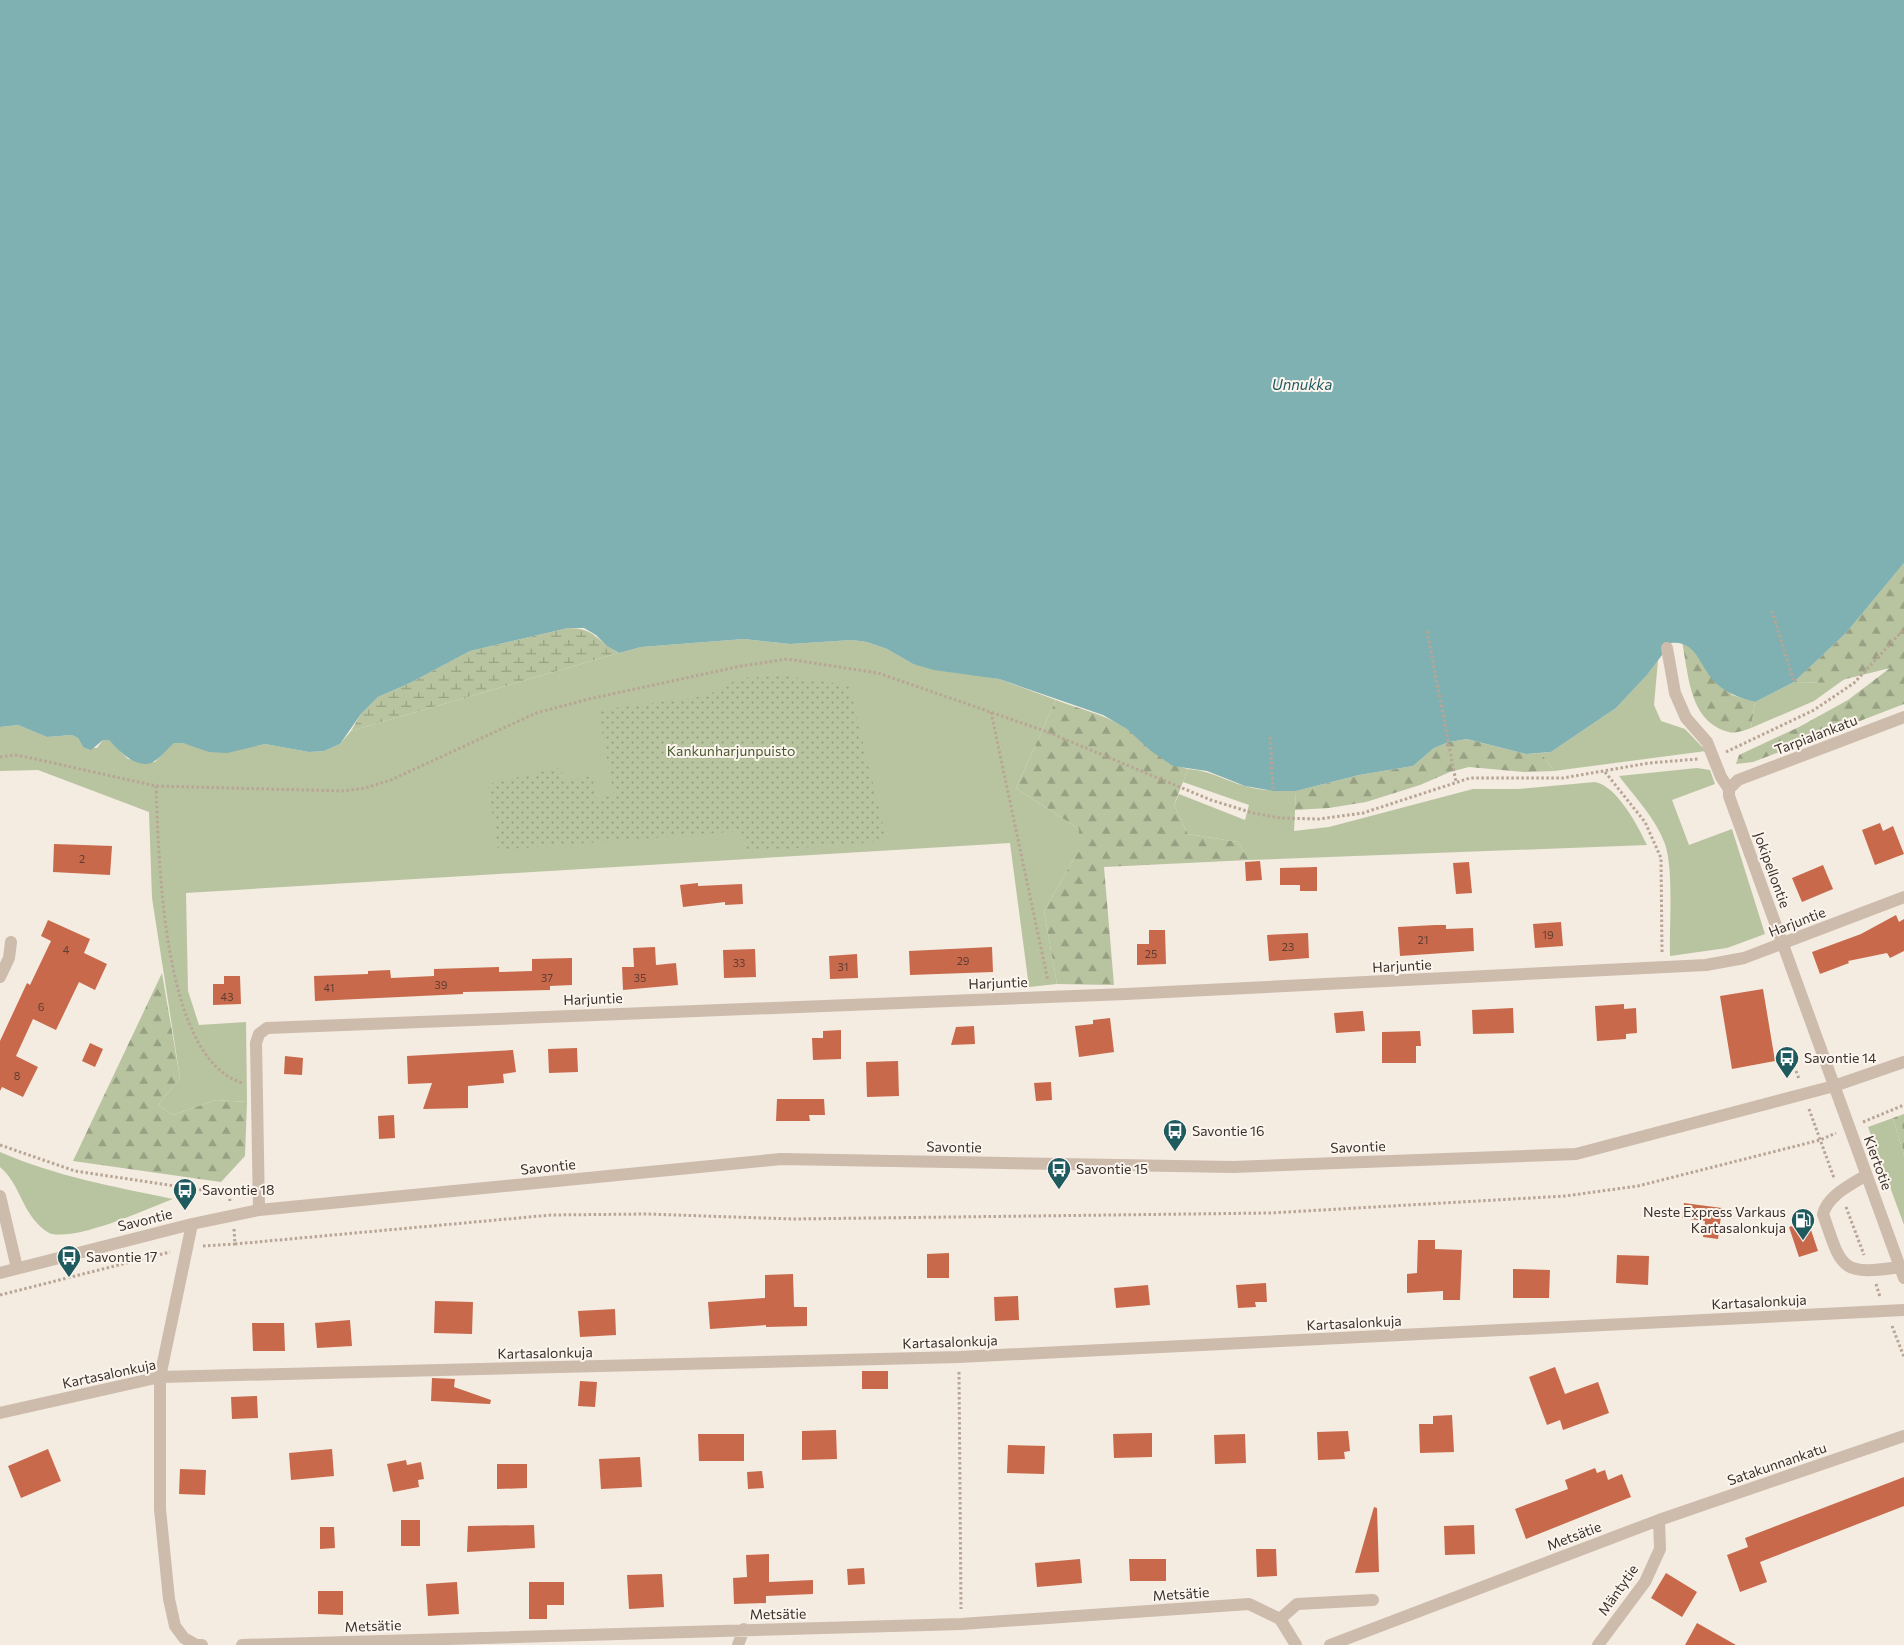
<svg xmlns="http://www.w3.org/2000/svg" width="1904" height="1645" viewBox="0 0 1904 1645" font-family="Commissioner,sans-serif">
	<defs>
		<pattern id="forest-firs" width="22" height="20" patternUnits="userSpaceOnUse" patternTransform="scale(1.25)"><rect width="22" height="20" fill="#b8c4a0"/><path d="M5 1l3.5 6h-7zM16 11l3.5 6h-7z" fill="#97a083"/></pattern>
		<pattern id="wetland-marsh" width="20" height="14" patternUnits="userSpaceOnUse" patternTransform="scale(1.25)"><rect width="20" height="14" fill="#b8c4a0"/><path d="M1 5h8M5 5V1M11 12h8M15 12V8" fill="none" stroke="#97a083"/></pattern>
		<pattern id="cemetery-stones" width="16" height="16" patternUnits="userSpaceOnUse" patternTransform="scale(1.25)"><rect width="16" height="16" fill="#b8c4a0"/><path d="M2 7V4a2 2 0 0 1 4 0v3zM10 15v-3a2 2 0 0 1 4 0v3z" fill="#97a083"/></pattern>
		<pattern id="garden-dots" width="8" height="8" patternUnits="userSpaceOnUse" patternTransform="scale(1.25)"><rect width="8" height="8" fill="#b8c4a0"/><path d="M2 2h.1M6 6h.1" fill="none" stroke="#97a083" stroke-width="1.8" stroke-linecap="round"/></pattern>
	</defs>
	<rect width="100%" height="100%" fill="#f4ebe1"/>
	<!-- green -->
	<path fill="#b8c4a0" d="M744 639 790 644 852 640 867 642 887 649 913 664 999 679 1056 700 1016 788 1079 829V850L1044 911 1057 984 1029 987 1010 843 186 893 188 991 199 1025 246 1022 247 1102 216 1100 173 1115 158 1105 180 1078 152 898 149 812 38 770 0 771V727L18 725 47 737 72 735 78 738 83 747 97 748 103 740H109L128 759 155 762 173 743H183L227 752 265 744 309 752 324 751 340 744 351 731 619 653 641 647Z
		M1658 660 1654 705 1661 721 1685 729 1706 751 1554 771 1541 753 1551 752 1616 708 1647 675Z
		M1846 678 1814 701 1751 728 1755 702 1794 682 1830 683Z
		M1697 768 1710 770 1715 784 1672 800 1689 845 1732 829 1765 934 1727 948 1670 956C1669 926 1674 871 1665 844 1656 819 1635 797 1619 776Z
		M1188 769C1212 771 1223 780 1245 786 1261 791 1279 791 1296 791L1294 831 1329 827 1473 789H1518L1595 782C1617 786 1638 826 1647 845L1249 860 1238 842 1188 834 1174 805 1179 794 1245 820 1249 805 1183 782Z
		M1893 1118 1904 1155V1225L1868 1127Z
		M0 1152C58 1177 111 1186 173 1199 144 1210 82 1239 52 1234 48 1233 40 1227 37 1223 21 1206 18 1182 0 1167Z"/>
	<!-- forest -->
	<path fill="url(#forest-firs)" d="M1904 563V704L1753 762 1736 764 1739 755 1799 727 1848 700 1890 668 1830 683 1794 682 1846 633Z
		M1682 642 1691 647 1732 695 1755 702 1751 728C1745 730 1735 734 1729 732 1689 722 1689 675 1682 642Z
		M1056 700C1079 709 1103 714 1124 727 1149 742 1156 762 1188 769L1174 805 1188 834 1238 842 1249 860 1104 867 1114 985 1057 984 1044 911 1079 850V829L1016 788Z
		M1467 739 1526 754 1541 753 1554 771 1524 772 1469 767 1450 772 1420 785 1366 802 1329 808 1295 810 1296 791 1359 775 1413 766 1434 748 1449 742Z
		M162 973 180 1078 158 1105 173 1115 216 1100 247 1102 245 1156 221 1182 73 1161Z"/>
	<!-- wetland -->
	<path fill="url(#wetland-marsh)" d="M568 628C596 628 597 642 619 653L351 731 361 714 378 697 410 683 470 651Z"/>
	<!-- cemetery -->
	<path fill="url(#cemetery-stones)" d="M1904 1114V1155L1893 1118Z"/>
	<!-- garden -->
	<path fill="url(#garden-dots)" d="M785 676 849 685 887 841 748 852 741 831 498 850 488 784 558 768 568 780 592 776 597 799 614 795 598 710 706 696 740 678Z"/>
	<!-- water -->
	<path fill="#7fb0b2" d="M0 0H1904V563L1846 633 1794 682 1755 702C1741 698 1728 694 1717 684 1699 668 1698 640 1671 643L1647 675 1616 708 1551 752 1526 754 1467 739 1449 742 1434 748 1413 766 1359 775 1296 791H1273L1245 786 1207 771 1173 766 1151 751 1127 729 1103 715 999 679 934 670 913 664 887 649 867 642 852 640 790 644 744 639 641 647 619 653 607 646 596 635 584 628H568L470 651 410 683 378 697 361 714 340 744 324 751 309 752 265 744 227 753 209 752 183 743H174C168 748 163 755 156 760 140 773 119 751 109 740H103L91 750 83 747 78 738 72 735 47 737 18 725 0 727Z"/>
	<!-- building -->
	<path fill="#c8694b" d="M1880 823 1883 831 1893 826 1904 854 1875 865 1862 830Z
		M54 844 112 846 110 875 53 872Z
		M1260 861 1262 880 1246 881 1245 862Z
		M1469 862 1472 893 1456 894 1453 863Z
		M1823 865 1833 889 1802 902 1792 878Z
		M1317 867V891H1300V885H1280V868Z
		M698 883V886L742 884 743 904 725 905V902L683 907 680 885Z
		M1896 915 1899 922 1904 919V951L1890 958 1887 953 1848 961 1849 963 1820 974 1812 952 1861 934Z
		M48 920 90 939 84 953 107 964 95 990 79 982 56 1030 33 1019 16 1056 38 1067 23 1097 2 1087 0 1091V1041L27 983 30 985 51 941 41 936Z
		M1561 922 1563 946 1535 948 1533 924Z
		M1435 925H1446V929L1473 928 1474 951 1400 956 1398 927Z
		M1149 930H1165L1166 964 1137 965V944H1149Z
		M1308 933 1309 958 1269 961 1267 935Z
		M655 947 656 965 676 963 678 985 623 990 622 967H634L633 948Z
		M992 947 993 972 910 975 909 951Z
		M755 949 756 977 724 978 723 950Z
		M857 954 858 978 830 979 829 956Z
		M572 958V985L550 986V990L463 992V994L315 1001 314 976 368 974V971L390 970 391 978 434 976V969L499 967V972L532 971V959Z
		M224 976H240L241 1004 213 1005V984H224Z
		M1763 989 1775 1061 1732 1069 1720 996Z
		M1624 1004V1009L1636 1008 1637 1033 1626 1034V1039L1597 1041 1595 1006Z
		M1513 1008 1514 1033 1473 1034 1472 1010Z
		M1363 1011 1365 1031 1336 1033 1334 1013Z
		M1110 1018 1114 1052 1079 1057 1075 1026 1093 1024V1020Z
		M974 1026 975 1044 951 1045 956 1027Z
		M841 1030V1059L813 1060 812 1038H823V1031Z
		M1420 1031 1421 1046H1416V1063H1382V1032Z
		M90 1043 103 1049 95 1067 82 1061Z
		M577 1048 578 1072 549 1073 548 1049Z
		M513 1050 516 1072 503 1074 504 1083 468 1086V1108L423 1109 432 1083 408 1084 407 1056Z
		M285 1056 303 1058 302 1075 284 1074Z
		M898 1061 899 1096 867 1097 866 1062Z
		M1051 1082 1052 1100 1036 1101 1034 1083Z
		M777 1099H824L825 1115H809L810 1121H776Z
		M394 1115 395 1138 379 1139 378 1116Z
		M1684 1203 1722 1208 1718 1239 1703 1237 1705 1221 1682 1218Z
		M1808 1221 1818 1251 1799 1257 1789 1227Z
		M1418 1240H1435V1249L1462 1250 1460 1300H1443V1291L1407 1293V1274L1417 1273Z
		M949 1253V1278H927V1254Z
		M1617 1255 1649 1256 1648 1285 1616 1283Z
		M1513 1269 1550 1270 1549 1298H1513Z
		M793 1274 794 1307H807V1326L766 1327V1325L710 1329 708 1302 765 1298V1275Z
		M1266 1283 1267 1302H1255L1256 1307 1238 1308 1236 1285Z
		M1148 1285 1150 1305 1116 1308 1114 1288Z
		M1018 1296 1019 1320 995 1321 994 1297Z
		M435 1301 473 1302 472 1334 434 1333Z
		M615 1309 616 1335 580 1337 578 1311Z
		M350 1320 352 1346 317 1348 315 1323Z
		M252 1323H284L285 1351H253Z
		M1555 1367 1565 1394 1598 1382 1609 1413 1563 1430 1560 1420 1547 1425 1529 1377Z
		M862 1371H888V1389H862Z
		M432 1378 455 1379 454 1387 491 1400 490 1404 431 1401Z
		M580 1381 597 1382 595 1407 578 1406Z
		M257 1396 258 1418 232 1419 231 1397Z
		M1452 1415 1454 1452 1420 1453 1419 1424H1433V1416Z
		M836 1430 837 1459 802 1460V1431Z
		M1348 1431 1350 1451 1344 1452 1345 1459 1318 1460 1317 1432Z
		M1152 1433V1457L1114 1458 1113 1434Z
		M698 1434H744V1461H699Z
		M1245 1434 1246 1463 1215 1464 1214 1435Z
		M1008 1445 1045 1446 1044 1474 1007 1473Z
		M48 1449 61 1481 21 1498 8 1466Z
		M332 1449 334 1476 291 1480 289 1453Z
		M640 1457 642 1487 601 1489 599 1459Z
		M406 1460 407 1465 421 1462 424 1479 418 1480 419 1487 393 1492 387 1464Z
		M497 1464H527V1488L497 1489Z
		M1595 1468 1597 1473 1605 1470 1608 1480 1622 1474 1631 1497 1526 1539 1515 1509 1568 1489 1565 1480Z
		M180 1469 206 1470 205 1495 179 1494Z
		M762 1471 764 1488 748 1489 747 1472Z
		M1904 1477V1506L1760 1562 1767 1582 1740 1592 1727 1555 1748 1547 1745 1538Z
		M1374 1507 1377 1508 1379 1572 1355 1573Z
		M401 1520H420V1546H401Z
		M534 1525 535 1548 467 1552 468 1526Z
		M1474 1525 1475 1554 1445 1555 1444 1526Z
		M320 1527H334L335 1548 320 1549Z
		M1256 1549H1276L1277 1576 1257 1577Z
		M769 1554V1582L813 1580V1594L766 1596V1603L734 1604 733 1578 747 1577 746 1555Z
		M1080 1559 1082 1583 1037 1587 1035 1563Z
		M1129 1559H1166V1581H1130Z
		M864 1568 865 1584 848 1585 847 1569Z
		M1666 1573 1697 1592 1682 1617 1651 1598Z
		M662 1574 664 1607 629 1609 627 1575Z
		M457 1582 459 1614 428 1616 426 1584Z
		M529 1582H564V1605H547V1619H529Z
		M318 1591H343V1615L318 1614Z
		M1697 1623 1736 1645H1685Z"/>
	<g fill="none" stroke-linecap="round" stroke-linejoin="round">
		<!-- path -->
		<path stroke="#b9a596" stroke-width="3" stroke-dasharray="2.5 2.5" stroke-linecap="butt" d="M1772 611 1794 682
			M1427 631 1456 782
			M991 712 1048 981
			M1270 737 1273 791
			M1726 752 1814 710 1854 683 1904 629
			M0 757 15 755 31 758 156 786 343 791 365 788 391 780 536 713 589 699 741 666 787 659 878 673 1045 731 1211 800 1253 813 1280 818 1319 819 1363 813 1470 778H1563L1649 763 1698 759
			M1605 772 1645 822 1661 858 1662 952
			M156 786C159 855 161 1060 243 1083
			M1796 1071 1799 1079
			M1809 1109 1834 1178
			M1863 1122 1904 1105
			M0 1145 75 1171 229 1194 230 1201
			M1846 1207 1864 1255
			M234 1229 235 1244 551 1215 646 1214 793 1219 1270 1213 1565 1196 1638 1186 1820 1140 1836 1133
			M203 1246 235 1244
			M1876 1284 1880 1297
			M0 1295 170 1252
			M1892 1326 1904 1357
			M959 1372 961 1609"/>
		<!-- minor -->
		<path stroke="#cdbbac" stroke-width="12" d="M1667 648 1675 693 1686 718 1707 742 1721 777 1729 789
			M1904 717 1738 780 1729 789V796L1904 1278
			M0 977 9 958 11 942
			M1866 1175C1851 1185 1828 1195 1823 1214 1842 1268 1839 1276 1900 1267
			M0 1196 17 1268
			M259 1210 256 1043 259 1034 267 1028 1126 994 1706 965 1744 958 1904 897
			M192 1224 160 1377V1509L169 1599 175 1626 184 1638 196 1645H202
			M0 1273 192 1224 259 1210 781 1159 1233 1167 1576 1154 1834 1086 1904 1062
			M0 1413 160 1377 959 1357 1904 1310
			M1280 1619 1297 1604 1373 1600
			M242 1645 961 1624 1249 1604 1280 1619 1296 1645
			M738 1645 744 1629
			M1330 1645 1659 1520 1904 1436
			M1598 1645 1645 1582 1660 1549 1659 1520"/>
	</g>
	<!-- icons -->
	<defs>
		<g id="bus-pin" transform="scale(1.25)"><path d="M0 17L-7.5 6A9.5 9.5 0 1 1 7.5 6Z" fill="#1f5a5e" stroke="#fbf5ee"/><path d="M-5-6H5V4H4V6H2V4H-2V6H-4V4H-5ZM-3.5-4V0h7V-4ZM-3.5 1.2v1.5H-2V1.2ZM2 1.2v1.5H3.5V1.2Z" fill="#fff"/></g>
		<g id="fuel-pin" transform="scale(1.25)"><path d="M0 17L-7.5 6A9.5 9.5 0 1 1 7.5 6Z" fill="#1f5a5e" stroke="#fbf5ee"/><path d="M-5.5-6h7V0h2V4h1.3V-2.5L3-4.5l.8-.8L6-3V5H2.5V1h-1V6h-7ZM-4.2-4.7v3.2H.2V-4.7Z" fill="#fff"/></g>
	</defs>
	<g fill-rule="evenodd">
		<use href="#bus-pin" x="1787" y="1058"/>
		<use href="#bus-pin" x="1175" y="1131"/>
		<use href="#bus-pin" x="1059" y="1169"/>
		<use href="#bus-pin" x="185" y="1190"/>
		<use href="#fuel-pin" x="1803" y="1220"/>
		<use href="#bus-pin" x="69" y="1257"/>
	</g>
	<g text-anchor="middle" stroke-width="4" stroke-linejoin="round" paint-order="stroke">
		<!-- number labels -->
		<g font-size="11" fill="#5e3e33">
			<text x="82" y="863">2</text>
			<text x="1548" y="939">19</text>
			<text x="1423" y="944">21</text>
			<text x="1288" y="951">23</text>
			<text x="66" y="954">4</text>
			<text x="1151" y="958">25</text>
			<text x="963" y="965">29</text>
			<text x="739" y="967">33</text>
			<text x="843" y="971">31</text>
			<text x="547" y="982">37</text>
			<text x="640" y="982">35</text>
			<text x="441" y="989">39</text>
			<text x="329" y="992">41</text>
			<text x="227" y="1001">43</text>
			<text x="41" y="1011">6</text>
			<text x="17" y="1080">8</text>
		</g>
		<!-- street labels -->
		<g font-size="14" fill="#3b302b" stroke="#fbf5ee">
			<text transform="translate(1816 735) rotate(-21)" y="5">Tarpialankatu</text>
			<text transform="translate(1772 870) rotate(70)" y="5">Jokipellontie</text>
			<text transform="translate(1797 922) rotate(-21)" y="5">Harjuntie</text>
			<text transform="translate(1402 966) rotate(-3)" y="5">Harjuntie</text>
			<text transform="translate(998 983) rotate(-2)" y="5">Harjuntie</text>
			<text transform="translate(593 999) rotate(-2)" y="5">Harjuntie</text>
			<text transform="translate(954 1147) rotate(1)" y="5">Savontie</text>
			<text transform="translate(1358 1147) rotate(-2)" y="5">Savontie</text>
			<text transform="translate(1878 1163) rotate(70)" y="5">Kiertotie</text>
			<text transform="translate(548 1167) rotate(-6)" y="5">Savontie</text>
			<text transform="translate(145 1220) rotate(-14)" y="5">Savontie</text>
			<text transform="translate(1759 1302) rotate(-3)" y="5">Kartasalonkuja</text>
			<text transform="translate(1354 1323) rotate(-3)" y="5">Kartasalonkuja</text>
			<text transform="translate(950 1342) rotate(-2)" y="5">Kartasalonkuja</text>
			<text transform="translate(545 1353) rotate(-1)" y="5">Kartasalonkuja</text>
			<text transform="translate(109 1374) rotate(-12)" y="5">Kartasalonkuja</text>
			<text transform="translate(1777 1464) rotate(-19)" y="5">Satakunnankatu</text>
			<text transform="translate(1574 1536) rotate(-21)" y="5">Metsätie</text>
			<text transform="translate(1618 1590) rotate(-55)" y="5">Mäntytie</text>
			<text transform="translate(1181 1594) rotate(-4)" y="5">Metsätie</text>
			<text transform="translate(778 1614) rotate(-1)" y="5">Metsätie</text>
			<text transform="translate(373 1626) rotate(-2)" y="5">Metsätie</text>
		</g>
		<!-- park labels -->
		<g font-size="14" fill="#4a5a2e" stroke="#fbf5ee">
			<text x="731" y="756">Kankunharjunpuisto</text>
		</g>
		<!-- poi labels -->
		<g font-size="14" fill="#3b302b" stroke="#fbf5ee" text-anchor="start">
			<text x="1804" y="1063">Savontie 14</text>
			<text x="1192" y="1136">Savontie 16</text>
			<text x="1076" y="1174">Savontie 15</text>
			<text x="202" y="1195">Savontie 18</text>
			<text x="1786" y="1217" text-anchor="end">Neste Express Varkaus<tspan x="1786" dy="16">Kartasalonkuja</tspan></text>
			<text x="86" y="1262">Savontie 17</text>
		</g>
		<!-- water labels -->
		<g font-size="15" font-style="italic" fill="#1f5a5e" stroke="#fbf5ee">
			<text x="1302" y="390">Unnukka</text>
		</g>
	</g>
</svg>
